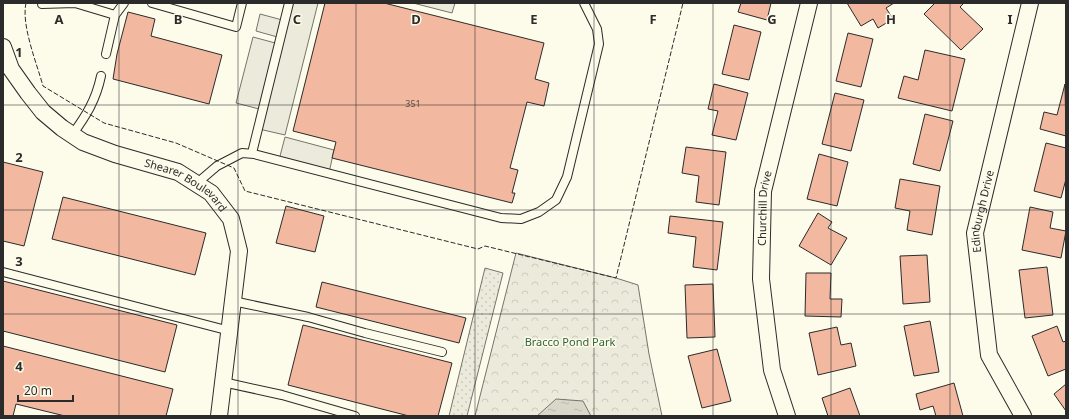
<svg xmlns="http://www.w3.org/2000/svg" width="1069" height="419" viewBox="0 0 1069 419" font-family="'Noto Sans',sans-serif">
	<defs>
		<pattern id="grass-dots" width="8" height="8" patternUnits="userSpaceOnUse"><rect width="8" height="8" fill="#ecebdb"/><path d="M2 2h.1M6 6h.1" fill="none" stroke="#cbcabc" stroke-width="1.8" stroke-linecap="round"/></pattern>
		<pattern id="forest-crowns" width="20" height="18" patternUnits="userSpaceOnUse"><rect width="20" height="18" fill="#ecebdb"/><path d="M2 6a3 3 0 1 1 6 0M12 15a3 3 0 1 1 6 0" fill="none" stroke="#cbcabc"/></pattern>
		<pattern id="water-ripples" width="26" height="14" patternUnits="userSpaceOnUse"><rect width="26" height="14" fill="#d8d7c9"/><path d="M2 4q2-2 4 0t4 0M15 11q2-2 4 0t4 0" fill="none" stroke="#bab9ad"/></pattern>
	</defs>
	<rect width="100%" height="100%" fill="#fdfbea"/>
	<!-- grass -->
	<path fill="url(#grass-dots)" stroke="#74746e" d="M485 268 503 273 467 416H449Z"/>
	<!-- forest -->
	<path fill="url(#forest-crowns)" stroke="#74746e" d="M516 253 616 278 638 285 649 354 662 416H475Z"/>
	<!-- parking -->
	<path fill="#eceadb" stroke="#74746e" d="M291 3H318L285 135 259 129 263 110 236 103 253 37 279 44 281 38 256 31 260 14 286 21Z
		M413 3H455L452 13Z
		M285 137 334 150 329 173 279 160Z"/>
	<!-- water -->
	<path fill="url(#water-ripples)" stroke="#74746e" d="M556 399 583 401 591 416H537Z"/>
	<!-- building -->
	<path fill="#f2b8a0" stroke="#2b2b2b" d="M325 3H384L544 43 535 79 549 83 544 106 527 102 510 168 518 170 512 193H515L512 203 332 158 336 142 293 131Z
		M741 3H771L767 20 738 12Z
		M847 3H894L886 8 893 19 878 28 873 19 861 26Z
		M935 3H964L960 7 983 29 961 50 924 14Z
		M128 12 155 19 151 36 222 55 209 104 113 79 117 54Z
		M734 25 761 32 749 80 722 74Z
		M848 33 873 39 861 87 836 81Z
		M925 50 965 59 952 111 898 98 904 76 918 80Z
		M714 84 748 93 736 140 712 135 718 111 708 109Z
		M1065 84 1066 136 1040 129 1044 112 1057 115Z
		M835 93 864 100 851 151 822 144Z
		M925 114 953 121 940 171 913 164Z
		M1046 143 1066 148V179L1061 198 1034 191Z
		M686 147 726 152 719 205 696 202 699 176 682 173Z
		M819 154 848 162 837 206 807 199Z
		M3 162 43 172 24 246 3 241Z
		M900 179 940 186 932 235 907 230 910 211 895 208Z
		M63 197 206 233 195 275 52 239Z
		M286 206 324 216 315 252 276 243Z
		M1030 207 1053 212 1050 228 1066 231 1061 258 1022 250Z
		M818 213 832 222 828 228 847 238 831 265 799 246Z
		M670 216 723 222 717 270 693 267 696 237 668 233Z
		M927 255 930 302 903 304 900 256Z
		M1047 267 1053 315 1025 318 1019 270Z
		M806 273H831L830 299H842L841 317 805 316Z
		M3 281 177 325 165 372 3 331Z
		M322 282 466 318 459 343 316 307Z
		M713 284 715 337 687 338 685 285Z
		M930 321 939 372 914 376 904 326Z
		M303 325 452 363 438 416H409L288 385Z
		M1057 326 1063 342 1066 341V369L1048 376 1032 336Z
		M837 327 841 345 851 343 856 366 818 375 809 333Z
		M3 346 173 389 166 416H65L16 404 13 416H3Z
		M717 349 731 401 702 408 688 356Z
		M954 383 963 416H936L933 406 920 410 916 394Z
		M1066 384V411L1054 394Z
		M850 388 860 416H828L822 398Z"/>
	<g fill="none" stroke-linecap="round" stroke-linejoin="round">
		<!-- lane casing -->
		<g stroke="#2b2b2b" stroke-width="10">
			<path id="lane" d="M152 3 236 27 242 3
				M42 4 75 3 115 15
				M106 54 115 15 124 3
				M72 135C86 116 96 100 101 76
				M252 153 289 3
				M196 184 217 166 242 153 254 154 501 218 521 219 539 212 556 200 567 177 599 44 597 29 584 3
				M3 272 230 331
				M233 301 308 317 365 333 442 352
				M223 382 282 395 355 416"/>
		</g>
		<!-- street casing -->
		<g stroke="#2b2b2b" stroke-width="18">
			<g id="street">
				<path id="s1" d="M3 47 11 69 28 93 43 112 62 128 83 142 115 154 178 172 211 193 231 219 239 251 219 416"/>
				<path id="s2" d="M787 416 772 370 761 279 763 191 809 3"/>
				<path id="s3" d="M1023 416 989 355 975 233 1030 3"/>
			</g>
		</g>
		<!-- lane -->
		<use href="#lane" stroke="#fdfbea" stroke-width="8"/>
		<!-- street -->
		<use href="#street" stroke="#fdfbea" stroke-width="16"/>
		<!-- fence -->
		<path stroke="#2b2b2b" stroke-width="1" stroke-dasharray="5 2" stroke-linecap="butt" d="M26 3C21 25 37 64 43 86L104 123 176 143 234 168 245 191 478 249 485 246 616 278 683 3"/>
	</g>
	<!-- grid -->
	<path fill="none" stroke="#2b2b2b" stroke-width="1" stroke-opacity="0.55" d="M119 3V416M238 3V416M356 3V416M475 3V416M594 3V416M713 3V416M831 3V416M950 3V416M3 105H1066M3 210H1066M3 314H1066"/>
	<g text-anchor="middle" stroke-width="3" stroke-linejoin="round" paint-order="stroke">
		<!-- number labels -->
		<g font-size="9" fill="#5d4e48">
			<text x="413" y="107">351</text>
		</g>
		<!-- street labels -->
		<g font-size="11" fill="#2b2b2b" stroke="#fdfbea">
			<text dy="4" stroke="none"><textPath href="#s1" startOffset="240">Shearer Boulevard</textPath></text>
			<text dy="4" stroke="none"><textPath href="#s2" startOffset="211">Churchill Drive</textPath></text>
			<text dy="4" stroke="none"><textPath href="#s3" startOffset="215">Edinburgh Drive</textPath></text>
		</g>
		<!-- park labels -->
		<g font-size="11" fill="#34623c" stroke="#fdfbea">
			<text x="570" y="346">Bracco Pond Park</text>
		</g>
	</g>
	<g font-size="13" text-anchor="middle" font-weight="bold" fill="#2b2b2b" stroke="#fdfbea" stroke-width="3" stroke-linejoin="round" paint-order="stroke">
		<text x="59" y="24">A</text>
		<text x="178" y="24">B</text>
		<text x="297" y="24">C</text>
		<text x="416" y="24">D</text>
		<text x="534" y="24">E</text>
		<text x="653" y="24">F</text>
		<text x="772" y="24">G</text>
		<text x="891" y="24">H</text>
		<text x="1010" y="24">I</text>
		<text x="19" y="57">1</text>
		<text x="19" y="162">2</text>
		<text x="19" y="266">3</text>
		<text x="19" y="371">4</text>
	</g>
	<!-- border -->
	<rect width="1069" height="419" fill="none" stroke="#2b2b2b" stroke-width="8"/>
	<!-- scale -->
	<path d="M18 395v6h55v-6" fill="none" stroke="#2b2b2b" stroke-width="2"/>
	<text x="24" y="395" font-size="12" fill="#2b2b2b" stroke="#fdfbea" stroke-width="3" paint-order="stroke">20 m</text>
</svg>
